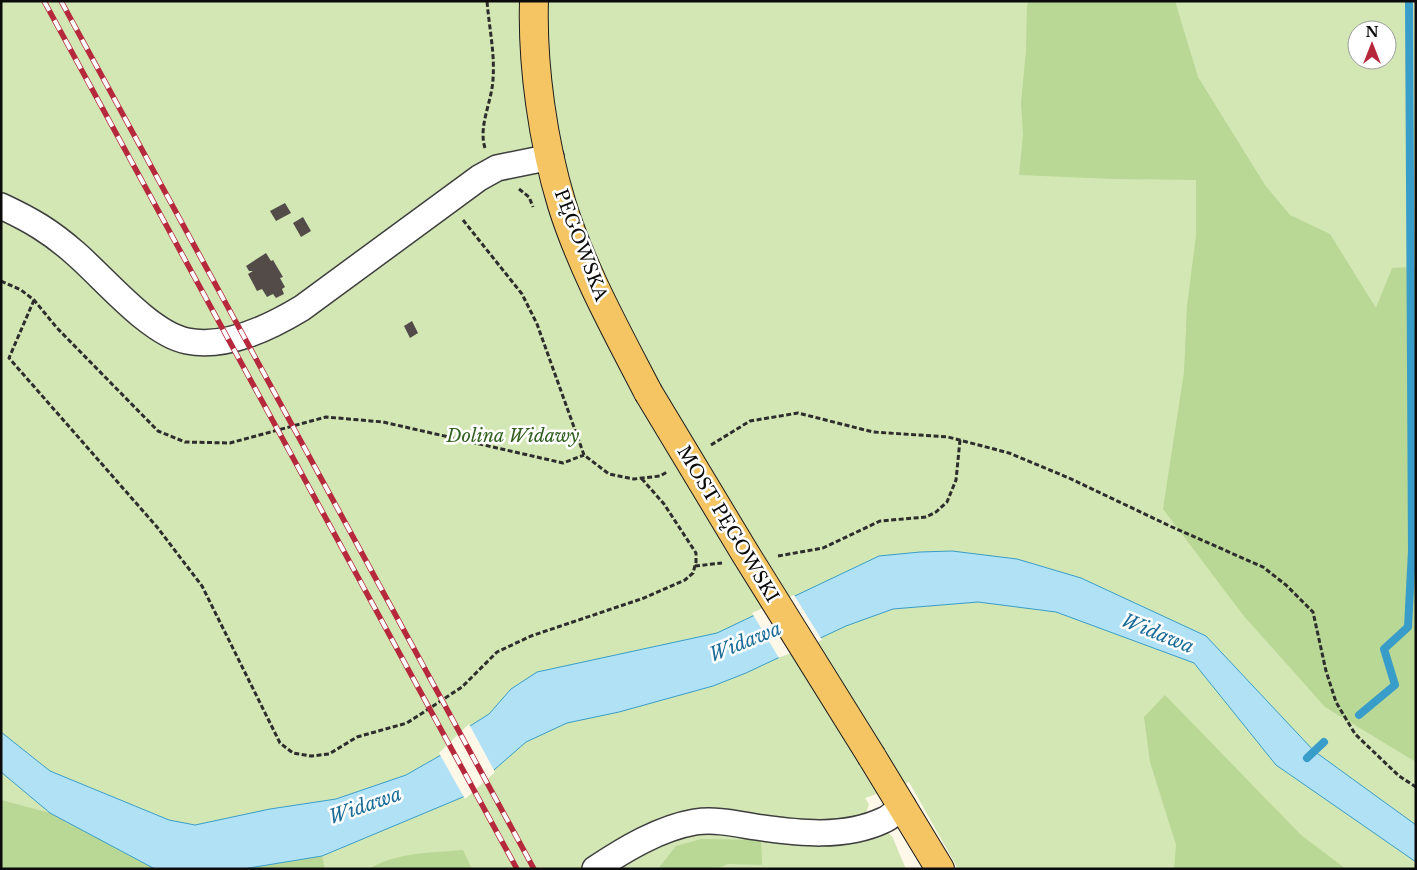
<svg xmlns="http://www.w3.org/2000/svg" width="1417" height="870" viewBox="0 0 1417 870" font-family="'Libre Baskerville',serif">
	<rect width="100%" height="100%" fill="#fef8e9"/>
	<!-- green -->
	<path fill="#d3e7b5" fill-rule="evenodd" d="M1 1H1416V869H958L909 782 880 799 877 794 865 798 869 804 866 813 856 820H825L888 833 892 836 906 869H1ZM1357 30H1387V60H1357Z"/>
	<!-- forest -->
	<path fill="#b9d795" d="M1029 1H1175L1198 77 1265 185 1290 215 1330 234 1376 308 1392 268 1416 267V762L1325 707 1243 615 1163 509 1184 372 1187 306 1196 235V180L1114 179 1019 175 1023 135 1021 103 1026 50 1027 5Z
		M1165 695 1301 835 1346 869H1174L1176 845 1150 762 1144 717Z
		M1 800 50 813 155 869H1Z
		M701 839 761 840 762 865 728 864 716 869H658L676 846Z
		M463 850 472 869H369C396 852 432 853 463 850Z
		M322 856 325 869H243Z"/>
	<!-- water -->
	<path fill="#b0e1f4" stroke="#399dc9" d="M952 551 1017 559 1081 578 1206 636 1314 751 1416 825V862L1276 765 1194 663 1056 612 978 602 893 609 846 626 746 673 713 686 619 712 567 723 526 742 463 797 322 856 243 869H155L50 813 1 772V732L50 771 169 820 195 825 270 809 336 799 406 775 441 755 470 726 489 714 511 689 537 672 717 633 879 556 920 552Z"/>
	<!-- pier -->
	<path fill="#fef8e9" d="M794 595 822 640 779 658 752 613Z
		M469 724 495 772 465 799 439 753Z"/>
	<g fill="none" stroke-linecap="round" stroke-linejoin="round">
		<!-- stream -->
		<path stroke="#399dc9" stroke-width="8" d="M1359 715 1395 685 1384 649 1408 627 1412 551 1409 1
			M1307 758 1324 742"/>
	</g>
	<!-- building -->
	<path fill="#534b48" d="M285 203 291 213 276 221 270 211Z
		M303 217 311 231 301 237 293 223Z
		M266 253 271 261 273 260 283 277 280 278 285 287 282 289 284 294 276 298 273 294 267 297 262 289 257 291 248 274 253 271H249L246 266Z
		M412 321 418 333 410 338 404 326Z"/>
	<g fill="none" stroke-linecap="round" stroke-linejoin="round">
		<!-- minor casing -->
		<g stroke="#3e3e3e" stroke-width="28">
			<path id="minor" d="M1 206C31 220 50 231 75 253 104 278 150 334 187 341 226 349 269 328 302 308L479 178 497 168 551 157
				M595 869C625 849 660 828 695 822 716 819 737 824 756 827 798 833 844 839 884 820 891 817 897 810 903 806"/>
		</g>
		<!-- major casing -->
		<g stroke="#1c1c1c" stroke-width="30">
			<path id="major" d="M534 1C532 65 543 143 562 205 582 269 617 332 648 392
				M872 757 940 869"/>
		</g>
		<!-- path -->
		<path stroke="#2d2d2d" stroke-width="3" stroke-dasharray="5 2.5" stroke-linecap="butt" d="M485 148C478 126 492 102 493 79 495 53 489 27 487 1
			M519 189 529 197 533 207
			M463 220 522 294 537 324 584 455 609 474 634 479 660 476 667 472
			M1 281 21 290 34 300 57 328 158 431 185 442 230 443 326 417 383 422 563 463 584 455
			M34 300 9 358 157 527 202 586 280 743 293 753 311 756 329 754 357 737 407 723 462 687 497 652 531 636 644 598 685 580 693 573 696 562V553L664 504 642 479
			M711 445 750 421 798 413 873 432 948 437 1009 453 1069 478 1172 527 1263 567 1286 585 1313 612 1326 671 1336 702 1355 734 1399 776 1416 787
			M778 556 823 548 880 521 926 517 936 512 947 502 956 480 960 440
			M695 566 722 563"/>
		<!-- minor -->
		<use href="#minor" stroke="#fff" stroke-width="25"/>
		<!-- major -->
		<use href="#major" stroke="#f5c463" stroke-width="28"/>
		<!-- rail casing -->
		<g stroke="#b6283c" stroke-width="5.5">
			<path id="rail" d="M44 1 517 869
				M61 1 534 869"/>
		</g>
		<!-- rail -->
		<use href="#rail" stroke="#fff" stroke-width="4" stroke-dasharray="11" stroke-linecap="butt"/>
		<!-- major-bridge casing -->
		<g stroke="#1c1c1c" stroke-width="30" stroke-linecap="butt">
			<path id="major-bridge" d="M648 392 745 553 872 757"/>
		</g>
		<!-- major-bridge -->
		<use href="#major-bridge" stroke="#f5c463" stroke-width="28"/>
	</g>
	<g text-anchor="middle" stroke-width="5" stroke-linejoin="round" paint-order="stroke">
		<!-- street labels -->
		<g font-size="18" fill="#0b0b0b" stroke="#fff">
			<text transform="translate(581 245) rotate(69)" y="6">PĘGOWSKA</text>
			<text transform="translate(728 524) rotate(59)" y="6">MOST PĘGOWSKI</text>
		</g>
		<!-- park labels -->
		<g font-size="18" font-style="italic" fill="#32601e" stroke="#fff">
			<text x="513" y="442">Dolina Widawy</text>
		</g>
		<!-- water labels -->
		<g font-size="19" font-style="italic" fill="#196c98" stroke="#fff">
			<text transform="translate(1158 633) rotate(22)" y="7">Widawa</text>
			<text transform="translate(745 641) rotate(-22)" y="7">Widawa</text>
			<text transform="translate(365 805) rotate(-19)" y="7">Widawa</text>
		</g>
	</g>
	<!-- border -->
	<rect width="1417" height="870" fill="none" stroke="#0b0b0b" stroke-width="5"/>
	<!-- north arrow -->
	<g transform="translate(1372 45)"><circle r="24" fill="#ffffff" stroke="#9d9d9d"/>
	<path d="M0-4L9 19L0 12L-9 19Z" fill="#b6283c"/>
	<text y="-8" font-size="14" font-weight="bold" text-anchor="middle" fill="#0b0b0b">N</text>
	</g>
</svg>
